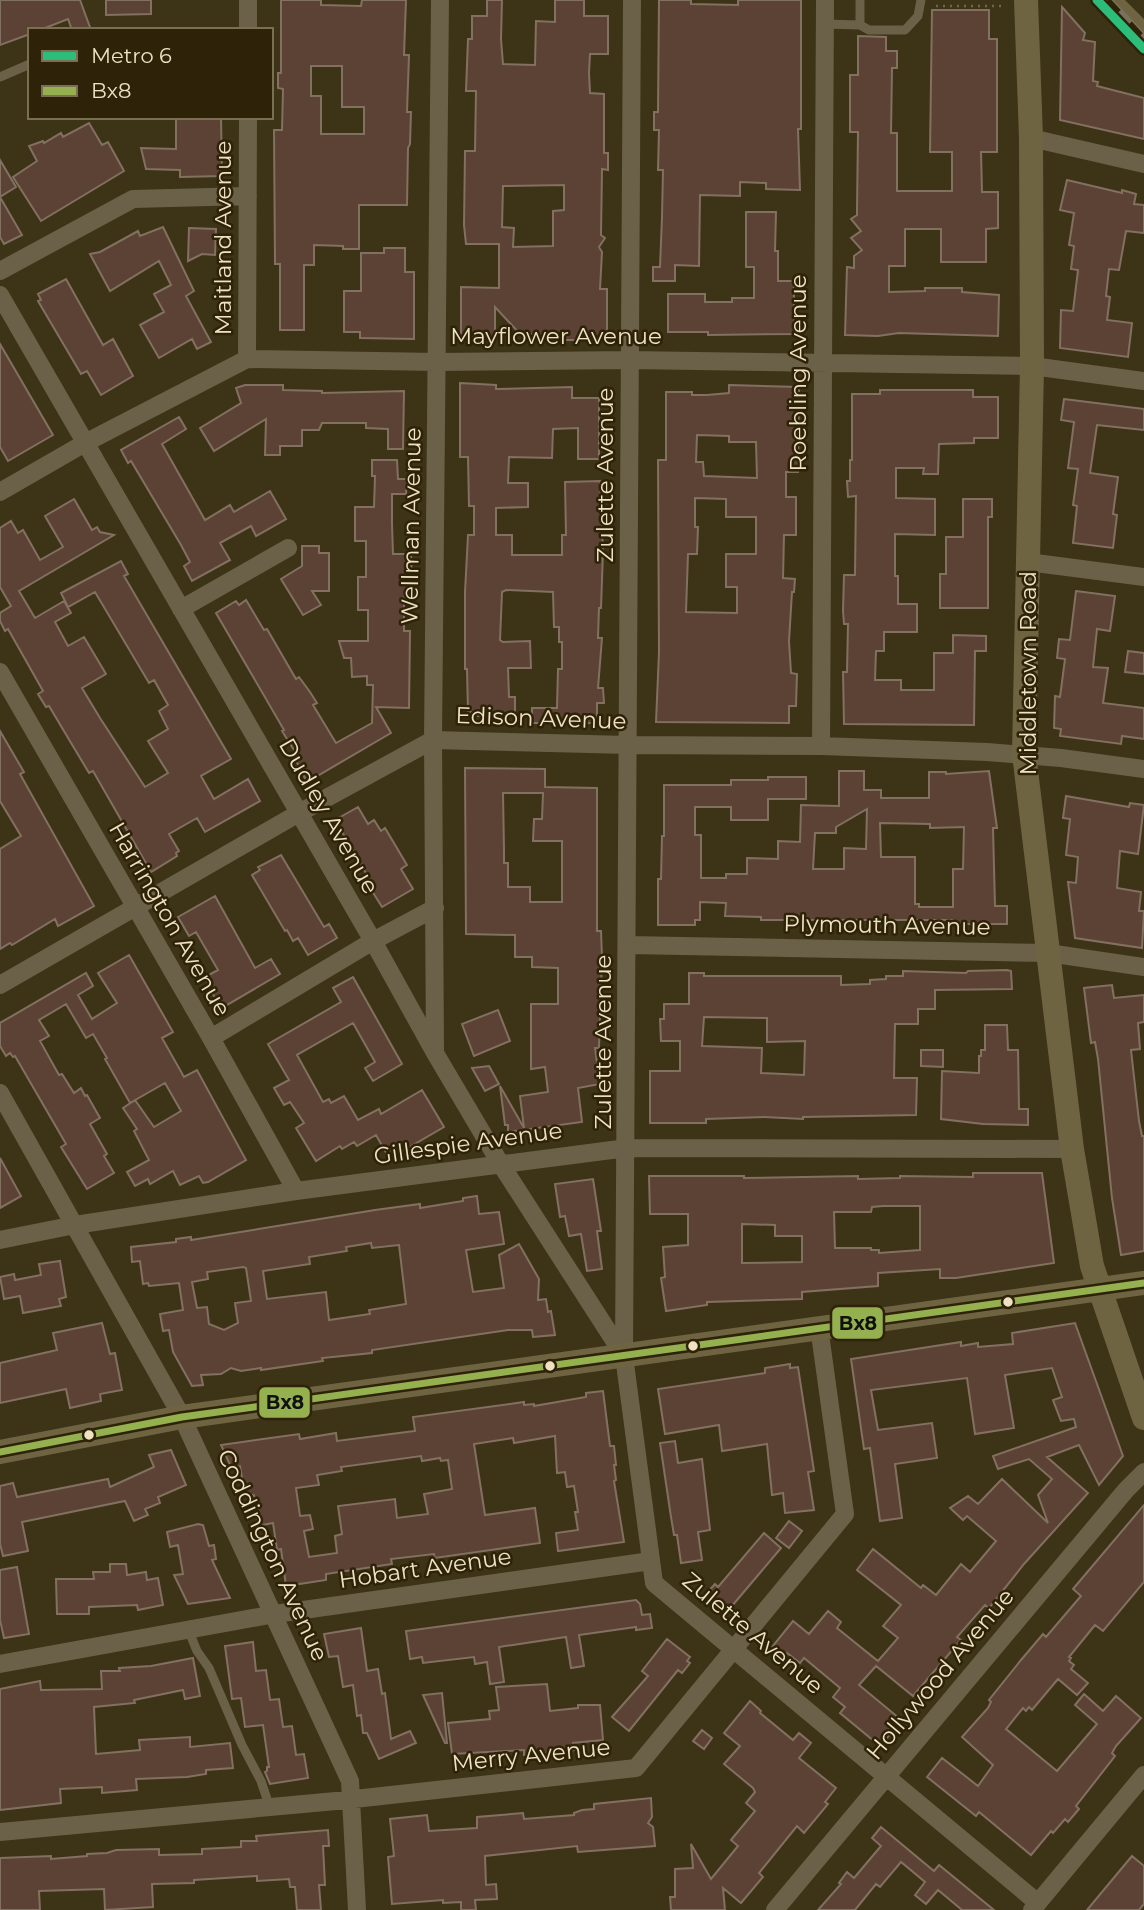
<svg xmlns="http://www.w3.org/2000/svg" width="1144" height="1910" viewBox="0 0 1144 1910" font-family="Montserrat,sans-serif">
	<rect width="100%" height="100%" fill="#3d3316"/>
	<!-- building -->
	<path fill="#5c4234" stroke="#827061" stroke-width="2" fill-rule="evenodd" d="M0 0H80L91 30H72L68 19 40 30H30V34L0 45Z
		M106 0H151V14L106 15Z
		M281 0H321V5L361 6 362 0H406L404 55H409L407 112H411L410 144 408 148 407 205H359V249H343V246L314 245V265H304V330H280V264H275L274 130H282L283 89 278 88V73H281ZM311 66H342V107H364V134H321V96H311Z
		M487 0H502L501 39 503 64 535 65 536 21 555 22V0H584V16H608V54H590L589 73 590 93 604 94V153H608V170L602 169 601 235 605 238 599 247 602 252 600 289H607V340H537V334H520L495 307V339H461V287L499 288V244H466L464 225 465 151H475L476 91H466L468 39H472V16H487ZM564 185V210L553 211V246L513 247 514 228 502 227 503 186Z
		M659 0H691V4L738 5V0H801V129H798L800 190 766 189V183L740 182V196L700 195 699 266 675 265V281H653V267H660L662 217 663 170H658L659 130H654V112H658Z
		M1062 7 1085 33 1083 40 1095 42 1093 81 1098 82 1097 86 1144 98V139L1060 120Z
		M932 10H989V39H997V152H981L982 192H998V228L986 229V262H941V229H905V266H889V292L925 291V288H962V292L999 295 998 336 899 333 878 336 845 335 847 267 854 268V256L862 250 851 238 861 231 851 219 857 215V210L858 132H850V75H858V36L886 37V51H897V68H892L891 133H897V191H952V152H930Z
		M176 117H221L222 176 180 177V170L146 169 141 148 176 149Z
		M89 123 102 145 108 142 124 171 41 221 13 177 37 161 29 146 43 141 44 143 61 133 63 137Z
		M0 160 16 187 0 197 22 235 4 244 0 237Z
		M1067 180 1122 193V190L1136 194 1134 204 1144 205V233L1126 231 1119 270 1109 269 1106 296 1110 297 1107 320 1132 323 1128 357 1060 348 1061 310 1073 311 1078 270 1071 269 1074 246 1069 245 1074 213 1060 210Z
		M746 212H776L775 251H778V281H794V334L708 335V332H668V294H705V302H732V298H754V267H746Z
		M163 227 194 291 186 296 211 342 197 349 192 339 159 358 140 325 164 312 154 294 171 285 159 261 110 291 90 254 100 252 138 231 140 236Z
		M189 228 216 229 215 255 202 254 188 261Z
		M384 248H405V272H414V339L360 338V332H344V291H361V253H384Z
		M66 279 103 345 113 339 133 376 101 395 87 371 81 374 38 301 41 300 38 294Z
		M0 344 53 435 8 461 0 447Z
		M460 383 496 385V389L572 387V398H599V459H578V428L553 429 552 458 509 457 508 483H528V507L496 508V535H512V555H562V535H566L565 482 600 481 603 551 601 608H599L598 638H602L598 688H603L604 703H597V723H532V708H557L558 669H562V642H559V627H554L553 592 506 590 502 592 500 640 503 642 530 641 531 668H508L509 697H515V713L478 716V712H468L467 669H465V592L468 535H474V506H469L468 457H460Z
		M245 385H283V390L322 391V393L404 391 403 449H388V429L366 428V423H322L319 430H302V446H280V455H265L266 419 214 451 200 428 241 403 236 388Z
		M729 385 799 387 798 472H786V497H796V535H784L783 578 795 579 794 592H792L789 641 791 673 797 674 796 706H789V723L656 722 659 652 658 460H666V392H692V395H707L729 393ZM697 435 729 436V442H756L757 478 704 476 703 462H696ZM695 498 726 499V517H756V554H726V587H737V613L686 612 688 554H697L698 527H695Z
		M880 390H973V397H998V438H974V443L939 444 938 474H923L924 468H896V498L935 499V535L895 534V576H898V604H917V632H884V651H876L875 680H901V690H934V653H953V635L986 636V651H975L974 725 844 724 843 672H847L848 624H844L843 611 844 575H855L856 496 848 497 847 481H850V460H852V394H880Z
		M1064 399 1144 409V430L1097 425 1090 473 1118 477 1113 514 1117 515 1113 548 1073 543 1077 506 1073 505 1078 469 1068 468 1074 422 1061 420Z
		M179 417 186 429 162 444 205 520 230 505 234 512 270 491 286 519 256 536 251 526 220 543 230 560 192 581 184 566 190 562 181 545 131 461 128 463 121 450Z
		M372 460H397L398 479H407L406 494H392V524L393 554H411L412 591H405L404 605V631H410L409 708 376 707 391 733 307 782 294 757 297 755 282 731 284 730 216 613 236 601 239 605 246 600 264 630 267 629 296 679 299 677 310 692 317 703 313 705 336 743 372 723 373 685H367V676L352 677 351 658H344L339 641H368V610H358V577H366V541H355V507H374L375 476H372Z
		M74 499 92 530 97 527 100 532 114 535 19 591 35 618 64 601 71 613 55 622 68 646 84 637 106 674 82 688 100 718 145 787 168 773 148 741 168 729 159 711 168 705 154 680 149 683 95 592 68 607 61 593 121 561 128 574 124 576 231 759 201 776 214 799 248 779 260 801 205 832 197 818 169 834 179 851 176 853 177 856 151 872 93 771 89 773 49 706 46 707 38 694 43 691 8 629 5 631 0 621V613L11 606 0 587V528L11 521 18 533 23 530 40 560 63 547 45 516Z
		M963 499H992V517H988V608H940V574H946V537H963Z
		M302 546H319V553H329V591H312L321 605 303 615 281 579 302 566Z
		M1076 591 1115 596 1110 631 1097 629 1093 667 1108 668 1103 703 1144 708V739L1122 736 1121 744 1060 736 1061 729 1054 728 1055 696 1060 697 1065 659 1057 658 1059 639 1070 640Z
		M1128 651 1144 653V674L1125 672Z
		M0 731 24 772 20 774 94 906 58 926 55 919 12 945 10 943 0 949V849L21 836 0 801Z
		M465 768 545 769V787L597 788V931H601L602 957 599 1048H595L600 1084 578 1088 582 1122 508 1132V1125H505L500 1086 524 1128 520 1096 548 1092 545 1067 531 1069V1004H558V968L532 967V957H515V935L466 934ZM503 793H543L542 819H534L533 841H562V902H530V887H508V863H504V850Z
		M839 771H864V790H881V798H929V772H946V774L989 771 997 828H993L995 906H1007V924H953V920H761V917L725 916 726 903 700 902V920H695V925H658V879H661L662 836H664V785H731V780H768V777H806V799H768V820H731V807H695V835H701V878H726V874H747V858L778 859V841L800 842 801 805 839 806ZM867 809 866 849 844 848V869H813L815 833H836V827ZM880 823 930 824V828L964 827 963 869H953V907H919V904H915V857H881Z
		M1066 796 1129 807 1130 803 1144 805 1138 854 1120 851 1117 888 1141 892 1139 911H1144L1142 948 1075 938 1068 882 1076 883 1078 857 1066 855 1070 819 1063 818Z
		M358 807 368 824 374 820 381 831 385 828 407 865 401 869 413 889 382 907 372 891 375 889 335 820Z
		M281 855 324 927 329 924 337 938 308 955 298 938 293 941 287 930 285 931 252 875 260 870 258 867Z
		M215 896 255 968 271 959 280 974 220 1009 205 977 218 970 196 932 189 936 178 917Z
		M129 955 173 1032 162 1038 184 1077 197 1070 246 1160 208 1182 203 1183 199 1176 180 1185 173 1171 150 1184 148 1179 135 1186 127 1172 149 1160 134 1131 137 1129 123 1108 135 1100 154 1127 181 1111 165 1083 130 1103 105 1059 107 1058 93 1034 86 1038 66 1004 39 1020 49 1036 40 1041 59 1075 62 1074 74 1093 81 1088 85 1096 87 1095 100 1118 90 1124 107 1154 104 1156 114 1173 87 1189 61 1147 66 1144 15 1056 13 1057 10 1053 6 1056 0 1046V1023L86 973 93 986 78 995 92 1019 117 1003 98 973Z
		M1007 970 1011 971 1012 989 935 990V1009H918V1024H895L894 1078H917L916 1115 803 1117V1119L764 1117 706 1119V1123H650V1071H680V1041H661L660 1019H664V1004H689V973H704V976H841V985L870 984V980L886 979V976H903V971L966 973 968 971ZM704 1017 767 1018V1042L805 1041 804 1075 761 1073 762 1048 702 1046Z
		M353 977 402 1064 373 1081 365 1068 375 1062 353 1023 297 1055 323 1102 329 1099 331 1103 344 1096 358 1120 379 1109 381 1114 422 1090 444 1127 403 1151 405 1155 389 1158 376 1135 357 1146 354 1142 342 1149 340 1146 316 1161 296 1128 304 1123 290 1102 284 1105 274 1088 289 1080 268 1044 341 1002 333 988Z
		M1112 985 1114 998 1144 995V1022L1138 1023 1140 1049 1131 1050 1139 1121 1142 1136H1144V1251L1121 1255 1112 1198 1098 1059 1095 1042 1091 1043 1084 988Z
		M498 1010 510 1041 474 1056 462 1024Z
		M985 1025H1007L1008 1050H1018L1019 1109H1028V1125L983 1124 941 1119 942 1071 979 1073V1056H981V1050H985Z
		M921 1050H943V1067L921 1066Z
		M489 1066 499 1084 485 1091 472 1068Z
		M0 1158 21 1196 0 1208Z
		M973 1173H1042L1054 1263 956 1278H940V1269L878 1273V1286L802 1292V1299L707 1302V1305L666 1311 661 1278 665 1277 663 1247 688 1245V1214H650L649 1176H744V1178L858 1176V1179L900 1178V1176L973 1177ZM883 1206H920V1250L879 1253V1250H871V1248H835L834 1212H871L872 1207ZM742 1224 775 1225V1236H802V1262L742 1263Z
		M593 1179 601 1231H597L602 1269 587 1271 581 1234 569 1236 565 1216 560 1217 555 1184Z
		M477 1196 479 1214 499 1212 504 1244 466 1250 473 1292 504 1288 499 1255 519 1244 539 1279 538 1300 546 1299 548 1312 551 1311 555 1335 533 1337 532 1330H508L372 1350V1353L322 1358 323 1361 309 1363 261 1370V1368L241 1371 231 1368 221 1374 201 1375 203 1385 192 1386 173 1352 169 1330 163 1331 160 1314 183 1310 179 1283 149 1286 148 1283 143 1284 140 1261 132 1262 131 1247 176 1242V1239L191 1237V1240L375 1210 420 1204V1208L463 1201V1198ZM371 1243 372 1248 399 1245 406 1304 369 1310 370 1314 329 1320 326 1292 267 1299 263 1271 310 1264 309 1257 347 1251 346 1247ZM243 1267 246 1268 251 1301 235 1303 238 1323 224 1330 209 1324 207 1307 197 1308 192 1282 208 1279 207 1272Z
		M60 1261 66 1297 59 1299 61 1306 23 1313 20 1296 4 1299 0 1277 14 1274 15 1280 41 1275 39 1264Z
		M102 1323 110 1354 115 1353 122 1390 100 1394 101 1401 70 1408 66 1389 0 1403V1363L57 1350 53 1333Z
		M1075 1323 1123 1456 1099 1485 1079 1445 1047 1457 1088 1493 1024 1564 989 1608 985 1605 957 1637 961 1640 913 1696 876 1666 859 1685 899 1718 889 1729 892 1732 880 1746 840 1713 845 1707 833 1697 840 1688 804 1658 800 1663 787 1653 784 1657 772 1647 793 1621 809 1634 828 1611 841 1622 837 1628 878 1661 898 1638 883 1626 901 1605 857 1570 873 1549 921 1588 923 1585 936 1595 961 1564 970 1572 996 1541 967 1516 963 1520 950 1508 968 1496 978 1504 1002 1479 1048 1523 1038 1495 1052 1479 1029 1459 998 1469 993 1456 1076 1427 1074 1419 1061 1421 1053 1400 1062 1397 1052 1368 1005 1375 1014 1428 975 1434 967 1378 871 1390 878 1430 932 1423 937 1458 895 1464 902 1518 880 1521 870 1448 864 1449 851 1359 961 1342V1346L978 1343V1347L1013 1344 1012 1333Z
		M790 1364V1368L798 1367 814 1471 808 1472 814 1510 785 1513 783 1493 772 1495 767 1444 722 1451 719 1425 665 1434 658 1389 765 1373V1368Z
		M603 1391 610 1446H614L616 1465H614L616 1480 614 1481 624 1542 558 1551 556 1533 578 1530 575 1512H578L574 1486 567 1487 565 1472 557 1473 555 1436 514 1443 513 1438 474 1444 485 1515 535 1508 540 1543 435 1558 434 1554 391 1559 392 1564 326 1574V1580L286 1586 281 1549 277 1550 273 1523 258 1526 254 1495 245 1496 240 1466 231 1467 221 1445 299 1434 300 1439 336 1433 337 1441 399 1433 415 1431 413 1417 524 1402V1405L534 1404V1406L586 1397V1393ZM421 1456 422 1461 440 1458 441 1461 448 1460 452 1489 424 1494 428 1514 397 1518 395 1499 338 1506 342 1534 335 1536 337 1553 309 1557 304 1531 313 1529 310 1515 300 1516 296 1488 319 1485 317 1475 342 1471 341 1467Z
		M675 1441 678 1463 702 1459 710 1530 698 1532 702 1560 681 1563 677 1535H674L671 1517 660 1443Z
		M171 1450 186 1485 158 1497 160 1503 145 1509 148 1515 134 1521 125 1501 22 1522 28 1551 3 1556 0 1544V1486L13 1483 17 1497 108 1479 110 1487 154 1467 149 1455Z
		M1144 1505V1582L1103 1631 1095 1625 1069 1657 1071 1658 1069 1661 1074 1665 1071 1669 1088 1683 1077 1695 1058 1679 1032 1710 1029 1707 1026 1711 1023 1708 1006 1729 1057 1771 1097 1724 1075 1705 1084 1694 1103 1711 1116 1696 1141 1718 1116 1746 1112 1753 1115 1756 1076 1806 1079 1809 1068 1822 1065 1819 1053 1833 1051 1831 1031 1855 979 1812 976 1816 927 1777 942 1758 978 1786 993 1765 962 1737 988 1708 991 1702 989 1700 1021 1660 1043 1634 1046 1637 1081 1596 1073 1589Z
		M789 1521 802 1531 789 1548 776 1538Z
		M198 1524 203 1525 209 1546 214 1545 216 1559 212 1560 230 1598 188 1604 174 1575 183 1574 178 1545 170 1547 167 1532Z
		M764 1533 781 1548 726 1613 705 1595 715 1584 718 1587Z
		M110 1564H126L127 1575 146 1572 147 1580 158 1578 163 1605 138 1610 137 1605 89 1607V1614H57L56 1579H94L93 1572H110Z
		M17 1567 29 1634 4 1638 0 1620V1570Z
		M636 1600 640 1604 642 1615 650 1614 652 1628 636 1630V1627L579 1635 584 1666 571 1668 566 1637 499 1647 504 1682 490 1684 487 1662 475 1664 474 1657 423 1663 422 1657 410 1659 406 1631Z
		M361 1628 367 1671 378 1669 382 1694 385 1693 391 1739 410 1731 416 1743 379 1759 367 1733H363L361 1715 357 1716 353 1685 343 1687 338 1656 329 1657 324 1634Z
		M667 1639 690 1657 687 1661 690 1663 682 1673 678 1670 629 1731 612 1717 648 1676 642 1671Z
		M253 1642 256 1671 266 1670 270 1700 279 1699 283 1727 292 1726 296 1755 304 1754 308 1778 270 1784 265 1772 267 1771V1767H269L263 1725 245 1727 241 1698 232 1699 225 1646Z
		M193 1658 200 1696 185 1699 183 1690 134 1700 135 1703 94 1707 96 1754 140 1750 139 1740 190 1737V1747L230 1743 233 1768 206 1770V1774L187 1777 136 1779 137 1790 102 1793V1787L60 1789 61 1803 0 1810V1689L40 1681 41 1690 102 1689 101 1671H120L119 1668 151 1666Z
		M547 1684 550 1711 578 1708V1705H600L603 1740 573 1743 574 1750 524 1755V1750L452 1754 448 1723 490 1719 489 1711 499 1710 496 1687Z
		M442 1693 447 1743H445L423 1695Z
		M750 1701 761 1711 760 1713 793 1740 799 1733 811 1743 799 1758 836 1788 825 1802 828 1804 804 1833 797 1826 759 1873 763 1877 741 1903 723 1888 725 1910H671L670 1897H675V1869L693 1868 691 1844 711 1879 738 1846 731 1840 755 1811 746 1803 755 1792 753 1788 724 1764 740 1746 724 1733Z
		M702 1730 712 1738 704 1749 693 1741Z
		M651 1798 652 1817 648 1823 653 1827 655 1846 578 1852 577 1846 485 1856 486 1885 496 1884 497 1899 475 1900 476 1910H461V1902L443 1903V1900L392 1904 388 1857 394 1856 390 1819 427 1815 429 1831 477 1828V1817L523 1813 524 1819 574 1815V1813L582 1810 594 1809V1804Z
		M881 1827 934 1871 939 1865 994 1910H962L938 1890 926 1904 915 1895 925 1882 901 1862 880 1887 876 1884 855 1910H818L841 1884 839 1883 847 1872 854 1878 881 1846 872 1838Z
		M328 1830 329 1846H323L325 1885H319L321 1910H297L295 1887H290L289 1879 257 1881V1876L194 1880V1883L152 1884 153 1907 105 1910 104 1889 39 1891 40 1910H0V1858L51 1856V1859L87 1856V1854L107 1853 116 1850 159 1849V1855L202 1854V1849L241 1847V1841H257L256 1836Z
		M1132 1856 1144 1866V1904L1139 1910H1087Z"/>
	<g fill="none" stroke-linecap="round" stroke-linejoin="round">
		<!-- path -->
		<path stroke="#6f6650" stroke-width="2.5" stroke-dasharray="2 5" stroke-linecap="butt" d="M936 6H1006"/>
		<!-- lane -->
		<path stroke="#6a6148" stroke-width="9" d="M860 0V25
			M825 24 860 25 869 30H905L918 16 921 0
			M0 77 30 64
			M188 1629 197 1651 209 1668 242 1745 261 1781 270 1808"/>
		<!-- street -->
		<path stroke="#6a6148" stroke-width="18" d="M632 0 624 1356 654 1583 1038 1903
			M248 30V0
			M1031 138 1144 164
			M0 271 133 199 248 196
			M0 295 373 941 435 1053 500 1163 624 1356
			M247 359 248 117
			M0 492 85 443 247 359 438 362 630 360 1032 366 1144 381
			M1028 562 1144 577
			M181 609 288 548
			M0 672 211 1038 296 1191
			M821 746 825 0
			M628 945 1048 953 1144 967
			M0 985 299 813 433 740 629 745 821 746 987 752 1061 758 1144 769
			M211 1038 373 941 435 908
			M435 1050 433 740 440 0
			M0 1093 182 1417 350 1781 357 1910
			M0 1240 75 1225 296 1191 627 1148 1072 1149
			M0 1664 275 1614 651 1561
			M0 1832 336 1801 636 1768 845 1514 819 1327
			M775 1910 1126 1490 1144 1472
			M1032 1910 1144 1775"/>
		<!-- secondary -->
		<path stroke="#6f6442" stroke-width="24" d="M1026 0 1031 138 1032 366 1024 754 1072 1149 1092 1266 1144 1418
			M1108 0 1144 36
			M0 1452 182 1417 1144 1283"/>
		<!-- rail casing -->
		<g stroke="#79715b" stroke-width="8">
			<path id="rail" d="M1108 0 1144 38"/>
		</g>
		<!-- rail -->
		<use href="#rail" stroke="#2e2308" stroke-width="5" stroke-dasharray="16" stroke-linecap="butt"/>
		<!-- bus-1 casing -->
		<g stroke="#2e2308" stroke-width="12">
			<path id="bus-1" d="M0 1452 182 1417 1144 1283"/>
		</g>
		<!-- bus-1 -->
		<use href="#bus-1" stroke="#94b04f" stroke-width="7"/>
		<!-- metro-1 casing -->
		<g stroke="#2e2308" stroke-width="14">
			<path id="metro-1" d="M1097 0 1144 49"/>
		</g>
		<!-- metro-1 -->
		<use href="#metro-1" stroke="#2dbd7a" stroke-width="9"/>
	</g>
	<!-- markers -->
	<g fill="#efe2c2" stroke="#2e2308" stroke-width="2.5">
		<circle cx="1008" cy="1302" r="6"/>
		<circle cx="693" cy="1346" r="6"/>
		<circle cx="550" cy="1366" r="6"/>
		<circle cx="89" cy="1435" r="6"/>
	</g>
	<g text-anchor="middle" stroke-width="5" stroke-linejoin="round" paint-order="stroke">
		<!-- street labels -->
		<g font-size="23" fill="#efe2c2" stroke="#2e2308">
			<text transform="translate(223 238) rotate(-90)" y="8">Maitland Avenue</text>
			<text x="556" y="344">Mayflower Avenue</text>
			<text transform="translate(798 373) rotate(-90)" y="8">Roebling Avenue</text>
			<text transform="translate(605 475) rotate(-90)" y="8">Zulette Avenue</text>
			<text transform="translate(411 526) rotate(-89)" y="8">Wellman Avenue</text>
			<text transform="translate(1028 673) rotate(-90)" y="8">Middletown Road</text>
			<text transform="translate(541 718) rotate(2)" y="8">Edison Avenue</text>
			<text transform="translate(329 816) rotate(60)" y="8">Dudley Avenue</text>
			<text transform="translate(170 919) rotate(60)" y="8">Harrington Avenue</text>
			<text transform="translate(887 925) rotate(1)" y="8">Plymouth Avenue</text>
			<text transform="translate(603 1042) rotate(-90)" y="8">Zulette Avenue</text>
			<text transform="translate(468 1143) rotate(-8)" y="8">Gillespie Avenue</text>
			<text transform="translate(273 1555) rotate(65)" y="8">Coddington Avenue</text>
			<text transform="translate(425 1568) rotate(-8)" y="8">Hobart Avenue</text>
			<text transform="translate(753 1633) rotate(40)" y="8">Zulette Avenue</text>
			<text transform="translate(940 1674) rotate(-50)" y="8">Hollywood Avenue</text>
			<text transform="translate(531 1755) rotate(-6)" y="8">Merry Avenue</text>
		</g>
	</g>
	<g stroke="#2e2308" stroke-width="2.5">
		<rect x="831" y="1306" width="53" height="34" rx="7" fill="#94b04f"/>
		<rect x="258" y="1386" width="53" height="33" rx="7" fill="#94b04f"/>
	</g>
	<g font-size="19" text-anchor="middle" font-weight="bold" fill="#111">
		<text x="858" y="1330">Bx8</text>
		<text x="285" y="1409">Bx8</text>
	</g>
	<!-- legend -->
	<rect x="28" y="28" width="245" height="91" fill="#2e2308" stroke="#7b6f52" stroke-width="2"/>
	<rect x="42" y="51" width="35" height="10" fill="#2dbd7a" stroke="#7b6f52" stroke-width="2"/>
	<text x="91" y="63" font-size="21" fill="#efe2c2">Metro 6</text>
	<rect x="42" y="86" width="35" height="10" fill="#94b04f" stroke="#7b6f52" stroke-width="2"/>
	<text x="91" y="98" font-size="21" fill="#efe2c2">Bx8</text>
</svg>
